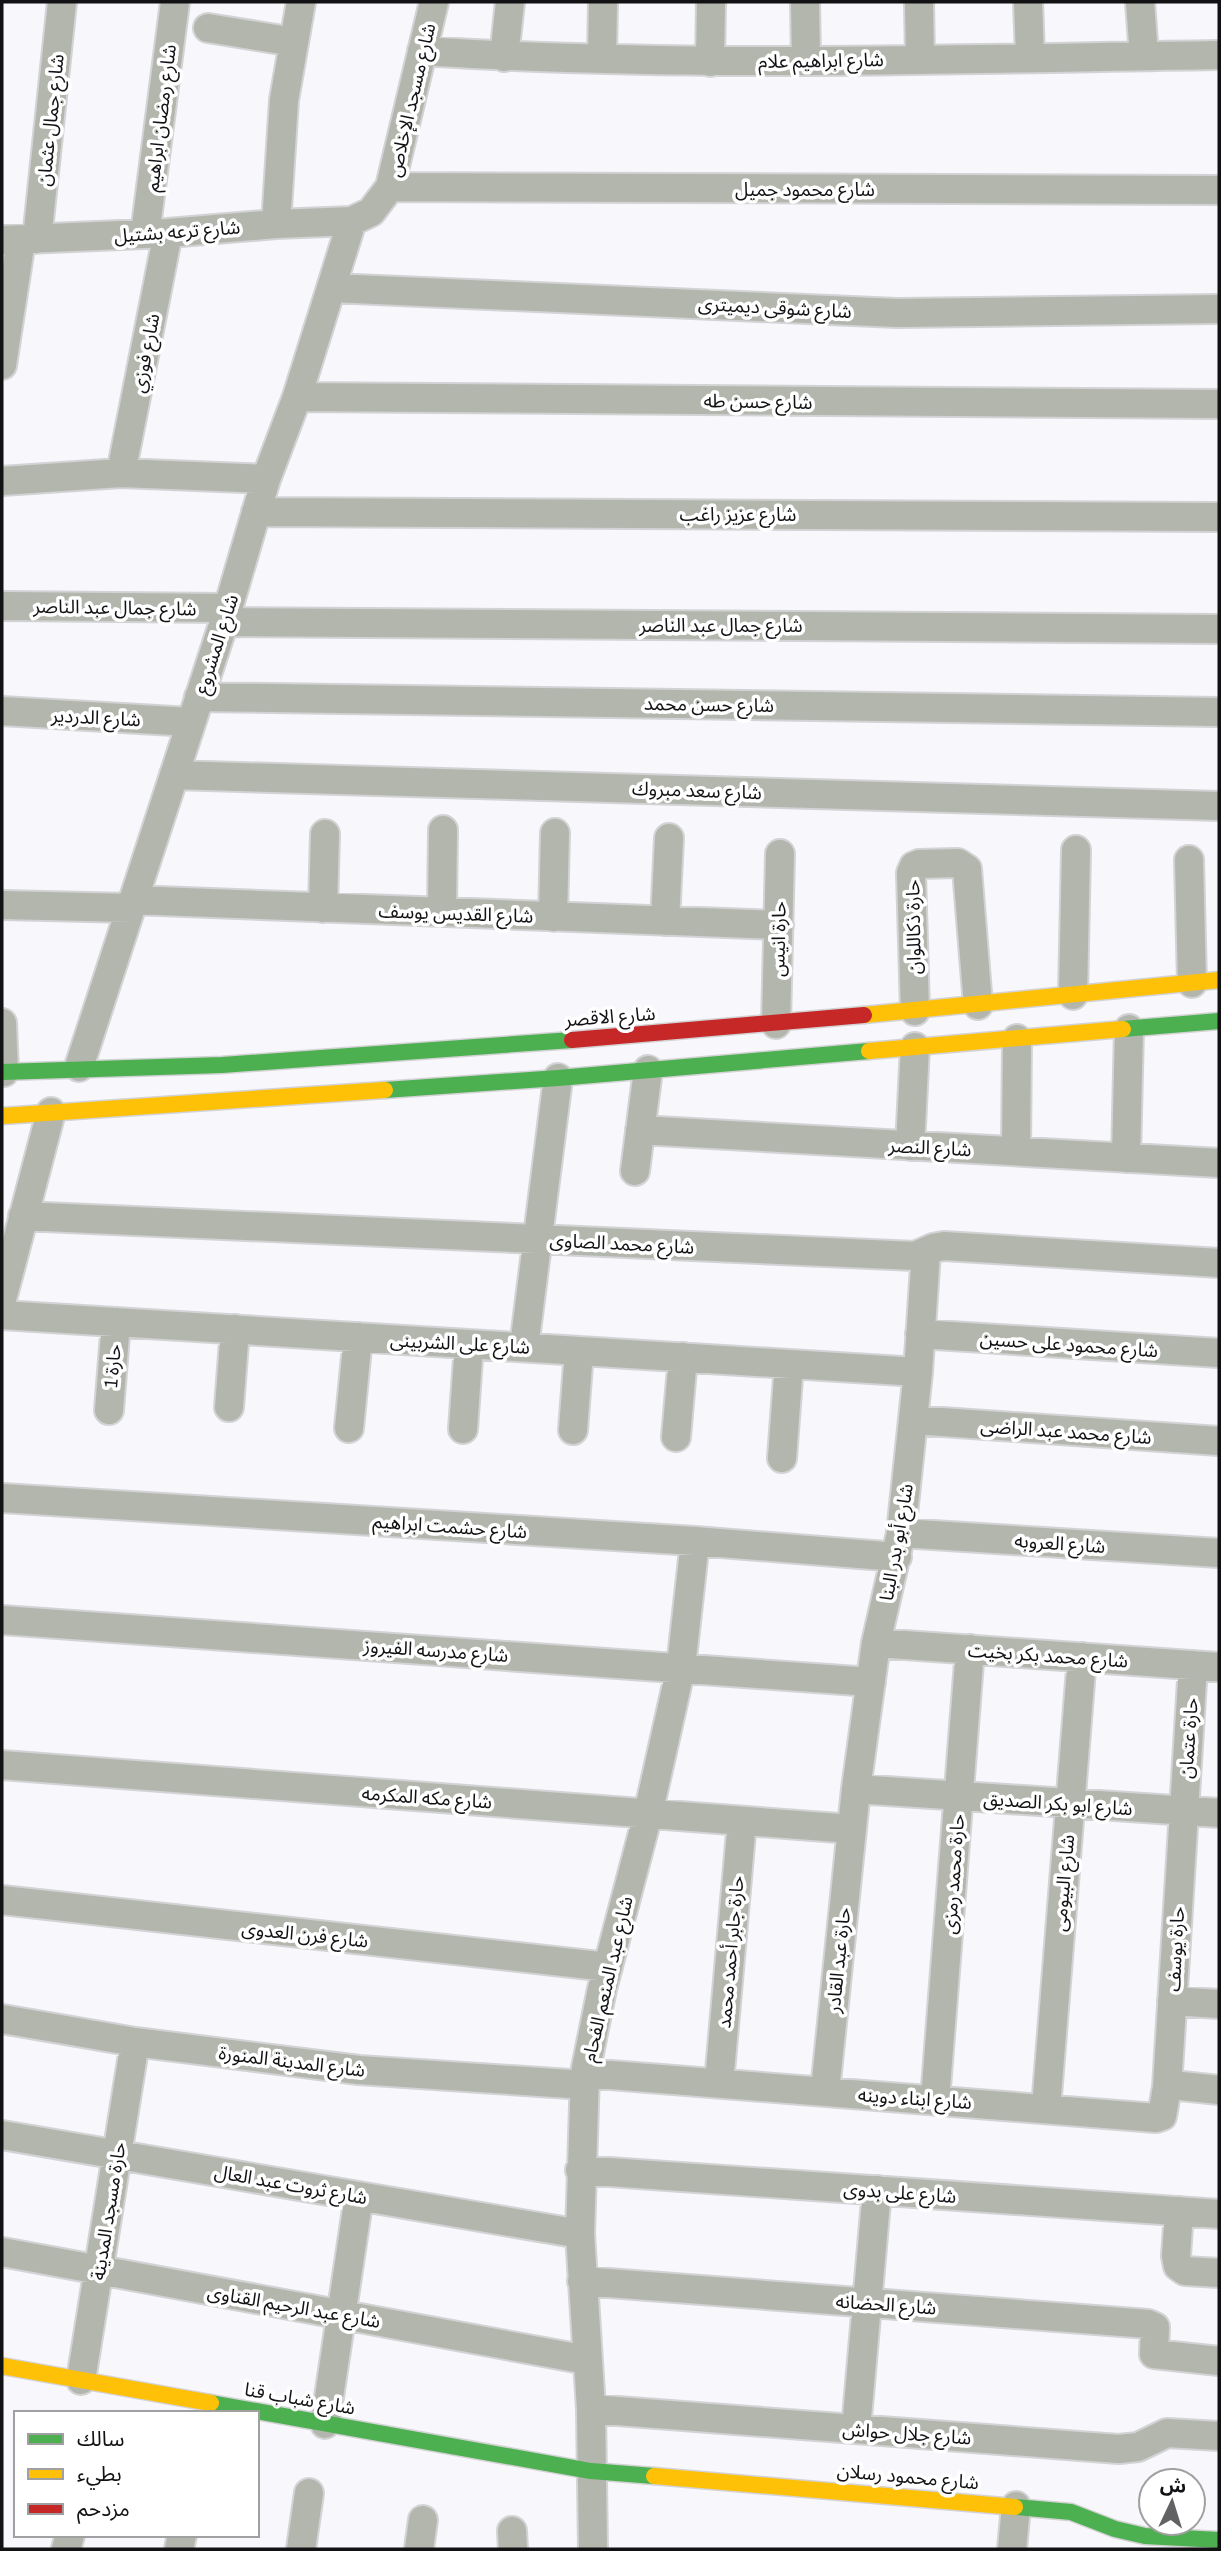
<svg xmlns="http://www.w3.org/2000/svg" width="1221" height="2551" viewBox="0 0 1221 2551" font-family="'Archivo Narrow','Noto Sans Arabic',sans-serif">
	<rect width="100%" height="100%" fill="#f8f7fb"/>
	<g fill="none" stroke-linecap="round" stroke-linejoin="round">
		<!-- street casing -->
		<g stroke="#d3d3d5" stroke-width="32">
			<path id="street" d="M805 2 806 61
				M919 2 920 59
				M1028 2 1030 57
				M1140 2 1144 56
				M208 28 294 42
				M422 51C687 68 954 59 1219 55
				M504 57 510 2
				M602 59 603 2
				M710 62 711 2
				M390 187 1219 190
				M276 224 284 100 301 2
				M145 234 175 2
				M37 239 62 2
				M2 240 168 233 276 224 352 221 371 212 390 187 434 2
				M332 288 897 313 1219 309
				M2 365 21 240
				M297 397 1219 404
				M121 473 168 233
				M2 481 121 473 266 479
				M256 512 1219 517
				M2 606 228 608
				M224 622 1219 629
				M199 697 1219 712
				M2 711 191 722
				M174 775 1219 806
				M1189 860 1192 983
				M133 900 779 925
				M2 905 131 908
				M323 908 325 834
				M442 912 443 830
				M553 917 555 833
				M665 921 669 838
				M1073 995 1076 850
				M915 1011 911 873 914 866 919 864 958 863 967 869 978 1005
				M2 1023 4 1072
				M776 1024 780 854
				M79 1067 224 622 266 479 297 397 352 221
				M640 1130 1219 1163
				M910 1146 915 1047
				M1016 1151 1017 1039
				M1126 1158 1129 1029
				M635 1171 648 1070
				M23 1216 915 1256 933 1248 944 1246 1219 1263
				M2 1299 51 1112
				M2 1315 918 1372
				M920 1334 1219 1353
				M524 1347 558 1078
				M229 1407 235 1329
				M109 1410 116 1322
				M913 1420 1219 1441
				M349 1428 358 1337
				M463 1429 469 1344
				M573 1430 579 1351
				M676 1437 683 1357
				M782 1458 789 1364
				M2 1498 695 1541 897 1557
				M901 1533 1219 1553
				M2 1620 871 1682
				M876 1643 1219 1667
				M2 1765 852 1829
				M856 1789 1219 1813
				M2 1900 608 1967
				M1172 2001 1219 2004
				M2 2019 135 2042 359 2070 585 2085
				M585 2073 1156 2118 1162 2116 1167 2087 1172 2085 1219 2090
				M719 2083 742 1821
				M1167 2087 1193 1665
				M825 2091 856 1789 876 1643 901 1533 918 1372 926 1252
				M935 2100 970 1649
				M1046 2108 1082 1657
				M2 2135 580 2234
				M580 2170 1219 2214
				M1179 2211 1176 2256 1178 2266 1185 2271 1219 2273
				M2 2252 587 2360
				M582 2281 1148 2324 1155 2327 1154 2354 1219 2361
				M81 2380 135 2042
				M591 2409 1119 2449 1138 2447 1167 2433 1219 2436
				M325 2424 359 2196
				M856 2429 877 2190
				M512 2531 513 2549
				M66 2549 70 2535
				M179 2549 182 2535
				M301 2549 309 2493
				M419 2549 423 2520
				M593 2549 591 2409 580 2234 585 2073 602 1989 648 1814 681 1667 695 1541
				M1012 2549 1016 2506"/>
		</g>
		<!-- fast casing -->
		<g stroke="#d3d3d5" stroke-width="19">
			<path id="fast" d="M1123 1029 1219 1021
				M2 1072 222 1065 572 1040
				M385 1090 558 1078 869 1051
				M211 2403 591 2471 654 2476
				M1015 2507 1071 2512 1115 2529 1145 2536 1219 2540"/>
		</g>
		<!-- slow casing -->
		<g stroke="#d3d3d5" stroke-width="19">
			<path id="slow" d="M864 1015 1219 980
				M869 1051 1123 1029
				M2 1116 385 1090
				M2 2366 211 2403
				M654 2476 1015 2507"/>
		</g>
		<!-- jam casing -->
		<g stroke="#d3d3d5" stroke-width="19">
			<path id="jam" d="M572 1040 864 1015"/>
		</g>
		<!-- street -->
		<use href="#street" stroke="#b2b6ad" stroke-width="28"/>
		<!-- fast -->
		<use href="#fast" stroke="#4caf50" stroke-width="16"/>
		<!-- slow -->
		<use href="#slow" stroke="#ffc107" stroke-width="16"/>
		<!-- jam -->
		<use href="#jam" stroke="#c62828" stroke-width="16"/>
	</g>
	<g text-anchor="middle" stroke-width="7" stroke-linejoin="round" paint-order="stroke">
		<!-- street labels -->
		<g font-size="19" fill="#121114" stroke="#fff">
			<text transform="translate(821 60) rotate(-1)" y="7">شارع ابراهيم علام</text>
			<text transform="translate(411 100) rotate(-77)" y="7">شارع مسجد الإخلاص</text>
			<text transform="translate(160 118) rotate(-83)" y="7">شارع رمضان ابراهيم</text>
			<text transform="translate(50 120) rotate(-84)" y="7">شارع جمال عثمان</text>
			<text x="805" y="196">شارع محمود جميل</text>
			<text transform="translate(177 231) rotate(-4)" y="7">شارع ترعه بشتيل</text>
			<text transform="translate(775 307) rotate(3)" y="7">شارع شوقى ديميترى</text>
			<text transform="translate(145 353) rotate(-79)" y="7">شارع فوزي</text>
			<text transform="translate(758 401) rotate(1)" y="7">شارع حسن طه</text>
			<text x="738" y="521">شارع عزيز راغب</text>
			<text transform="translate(115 607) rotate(1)" y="7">شارع جمال عبد الناصر</text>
			<text x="721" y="632">شارع جمال عبد الناصر</text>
			<text transform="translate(216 644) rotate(-72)" y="7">شارع المشروع</text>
			<text transform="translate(709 704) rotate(1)" y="7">شارع حسن محمد</text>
			<text transform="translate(96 717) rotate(3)" y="7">شارع الدردير</text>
			<text transform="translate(697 790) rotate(2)" y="7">شارع سعد مبروك</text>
			<text transform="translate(456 913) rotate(2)" y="7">شارع القديس يوسف</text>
			<text transform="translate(913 927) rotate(-91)" y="7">حارة ذكاللوان</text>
			<text transform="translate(778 939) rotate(-89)" y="7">حارة انيس</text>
			<text transform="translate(610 1016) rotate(-4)" y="7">شارع الاقصر</text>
			<text transform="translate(930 1147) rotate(3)" y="7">شارع النصر</text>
			<text transform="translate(622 1243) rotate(3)" y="7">شارع محمد الصاوى</text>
			<text transform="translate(460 1343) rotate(3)" y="7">شارع على الشربينى</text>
			<text transform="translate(1069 1344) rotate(4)" y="7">شارع محمود على حسين</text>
			<text transform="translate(112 1366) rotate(-85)" y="7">حارة 1</text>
			<text transform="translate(1066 1431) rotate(4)" y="7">شارع محمد عبد الراضى</text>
			<text transform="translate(450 1526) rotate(4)" y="7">شارع حشمت ابراهيم</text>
			<text transform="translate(896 1542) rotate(-80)" y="7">شارع أبو بدر البنا</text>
			<text transform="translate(1060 1543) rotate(4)" y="7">شارع العروبه</text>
			<text transform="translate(436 1650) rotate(4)" y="7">شارع مدرسه الفيروز</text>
			<text transform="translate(1048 1655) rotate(4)" y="7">شارع محمد بكر بخيت</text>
			<text transform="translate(1188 1738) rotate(-86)" y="7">حارة عتمان</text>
			<text transform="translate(427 1797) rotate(4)" y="7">شارع مكه المكرمه</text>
			<text transform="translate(1058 1803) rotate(4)" y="7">شارع ابو بكر الصديق</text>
			<text transform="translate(953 1874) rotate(-86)" y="7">حارة محمد رمزى</text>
			<text transform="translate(1063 1883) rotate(-85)" y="7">شارع البيومى</text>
			<text transform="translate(305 1934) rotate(6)" y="7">شارع فرن العدوى</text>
			<text transform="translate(1175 1949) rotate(-87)" y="7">حارة يوسف</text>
			<text transform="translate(730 1952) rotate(-85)" y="7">حارة جابر أحمد محمد</text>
			<text transform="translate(838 1960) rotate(-84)" y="7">حارة عبد القادر</text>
			<text transform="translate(607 1979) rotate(-77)" y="7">شارع عبد المنعم الفحام</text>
			<text transform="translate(292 2061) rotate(7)" y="7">شارع المدينة المنورة</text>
			<text transform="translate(915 2098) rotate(4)" y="7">شارع ابناء دوينه</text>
			<text transform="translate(291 2184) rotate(10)" y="7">شارع ثروت عبد العال</text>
			<text transform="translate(900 2192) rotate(4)" y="7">شارع على بدوى</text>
			<text transform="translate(108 2211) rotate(-81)" y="7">حارة مسجد المدينة</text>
			<text transform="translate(886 2304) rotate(4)" y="7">شارع الحضانه</text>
			<text transform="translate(294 2306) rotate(10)" y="7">شارع عبد الرحيم القناوى</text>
			<text transform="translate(300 2398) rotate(10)" y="7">شارع شباب قنا</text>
			<text transform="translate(907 2433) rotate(4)" y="7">شارع جلال حواش</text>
			<text transform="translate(908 2476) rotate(5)" y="7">شارع محمود رسلان</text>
		</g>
	</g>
	<!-- border -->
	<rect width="1221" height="2551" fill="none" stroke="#121114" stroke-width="7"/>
	<!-- legend -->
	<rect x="14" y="2411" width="245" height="126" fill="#ffffff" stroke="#a0a0a1" stroke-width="2"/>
	<rect x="28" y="2434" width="35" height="10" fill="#4caf50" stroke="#a0a0a1" stroke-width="2"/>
	<text x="77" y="2446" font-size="21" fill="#121114">سالك</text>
	<rect x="28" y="2469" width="35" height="10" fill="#ffc107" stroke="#a0a0a1" stroke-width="2"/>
	<text x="77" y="2481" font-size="21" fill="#121114">بطيء</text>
	<rect x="28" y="2504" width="35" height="10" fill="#c62828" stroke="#a0a0a1" stroke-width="2"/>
	<text x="77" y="2516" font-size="21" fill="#121114">مزدحم</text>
	<!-- north arrow -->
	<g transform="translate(1172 2502) rotate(4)"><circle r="33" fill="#ffffff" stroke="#a0a0a1" stroke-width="2"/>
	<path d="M0-5L12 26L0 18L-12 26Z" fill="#626265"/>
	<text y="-10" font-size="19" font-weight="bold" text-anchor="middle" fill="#121114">ش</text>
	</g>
</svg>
